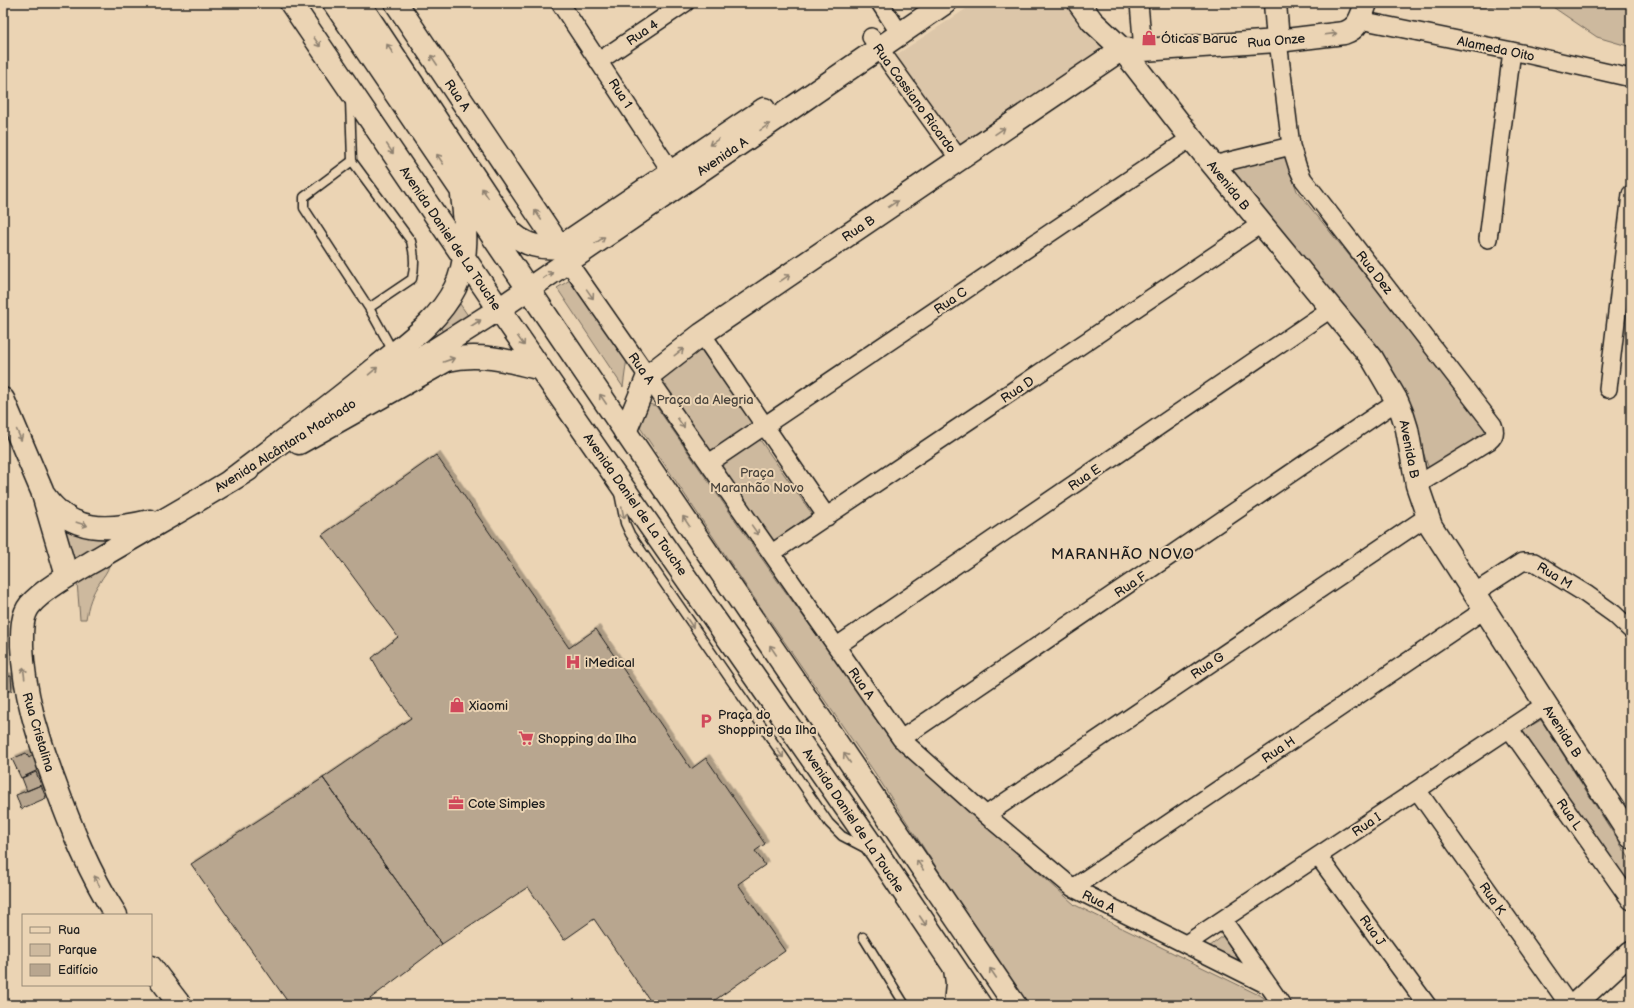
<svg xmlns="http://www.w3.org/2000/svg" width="1634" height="1008" viewBox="0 0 1634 1008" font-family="'Balsamiq Sans',sans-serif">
	<defs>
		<filter id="shadow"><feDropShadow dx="3.5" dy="-3.5" stdDeviation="0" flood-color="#0004"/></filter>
	</defs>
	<rect width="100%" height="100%" fill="#ebd4b4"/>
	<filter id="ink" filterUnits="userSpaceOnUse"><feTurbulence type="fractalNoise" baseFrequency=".025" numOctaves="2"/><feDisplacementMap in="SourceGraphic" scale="8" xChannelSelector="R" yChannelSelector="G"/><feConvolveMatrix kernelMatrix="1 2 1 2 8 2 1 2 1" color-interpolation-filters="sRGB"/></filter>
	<g filter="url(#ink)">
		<!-- built -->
		<path fill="#dcc6a9" d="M975 3H1067L1104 49 960 147 896 55Z"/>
		<!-- green -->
		<path fill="#cdb99e" stroke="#746a5d" d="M1449 3H1508C1489 9 1468 8 1449 3Z
			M1547 3H1631V47L1597 37Z
			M1284 154 1297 191 1493 433 1429 469 1398 379 1228 168Z
			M573 278 627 358 623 387 557 288Z
			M460 304 471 320 444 335 441 328Z
			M698 345 752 423 711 452 657 374Z
			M649 404 656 406 774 576 899 748 1075 905 1263 997 1269 1005H1026L873 770 750 592 639 426V416L645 405Z
			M758 437 812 514 771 543 717 466Z
			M65 527 91 537 111 538 74 565 63 528Z
			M109 565C108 572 103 576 100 582 92 593 88 606 86 619H80L77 582Z
			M1541 720 1631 861V888L1520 732Z
			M1223 936 1240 962 1209 947Z"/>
		<!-- building -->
		<path fill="#b8a68f" stroke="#1c1c1c" filter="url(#shadow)" d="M436 455 569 648 596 629 691 769 706 758 765 844 755 851 765 865 738 884 785 951 708 1005H653L594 919 564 940 528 887 442 944 323 778 411 718 382 676 372 658 398 637 322 535Z
			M11 676 12 691H3V677Z
			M26 753 29 758 33 755 38 770 21 778 12 759Z
			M36 772 41 785 27 791 22 778Z
			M323 778 442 944 362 1005H290L191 864Z
			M41 785 46 798 21 809 16 795Z"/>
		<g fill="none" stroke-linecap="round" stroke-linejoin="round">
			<!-- lane casing -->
			<g stroke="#1c1c1c" stroke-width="11">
				<path id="lane" d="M350 100 352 161 411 241C414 252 415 267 412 279L369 308 304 208V197L352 161
					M369 308 394 353
					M619 493 625 523 630 534 829 823 842 836 867 849
					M863 937 905 1005"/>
			</g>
			<!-- street casing -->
			<g stroke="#1c1c1c" stroke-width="20">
				<path id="street" d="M560 3 678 182
					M880 3 900 34
					M1139 3 1143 50
					M1360 20 1512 51 1631 78
					M871 37 959 159
					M1278 41 1291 146 1298 168 1303 179 1493 425C1496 432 1495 436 1489 441L1417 485
					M599 61 685 3
					M1213 165 1291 146
					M1488 239 1512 51
					M568 262 901 739 986 815 1073 888 1269 986
					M702 334 827 517
					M1608 389 1631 194
					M709 463 1191 138
					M772 553 1261 224
					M1474 593 1522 562H1534L1586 594 1614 614 1631 630
					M837 646 1332 308
					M1509 728 1631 901
					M901 739 1397 401
					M1417 790 1569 1005
					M986 815 1428 516
					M1318 856 1427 1005
					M1073 888 1484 610
					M1223 920 1282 1005
					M1186 944 1546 704"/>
			</g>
			<!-- secondary casing -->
			<g stroke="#1c1c1c" stroke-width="25">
				<path id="secondary" d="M396 3 560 247 764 109
					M1079 3 1092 21 1122 49 1191 138 1372 358 1397 401 1402 413 1407 429 1417 485 1431 526 1631 837
					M1275 3 1278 41
					M1122 49 1143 50 1278 41 1344 33C1359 28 1361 17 1366 3
					M3 399 42 491 67 576
					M356 400 499 309 945 3
					M625 432 648 376 702 334 1122 49
					M44 495C71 534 109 531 150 521
					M116 915C89 873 70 825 53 778 37 733 24 694 22 646 22 633 21 616 30 605 44 588 82 568 102 556 151 527 200 500 248 470
					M151 967 180 1005
					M955 1005 957 983 955 969
					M1574 1005 1631 952"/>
			</g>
			<!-- primary casing -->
			<g stroke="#1c1c1c" stroke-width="25">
				<path id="primary" d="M291 3 499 309 878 854 980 1005
					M334 3 1015 1005
					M359 3 511 232C524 245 542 249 560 247
					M299 443 447 360C479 352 510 361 541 369
					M231 480C280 443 330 406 377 367 406 343 438 322 455 288 469 260 466 225 462 195"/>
			</g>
			<!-- lane -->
			<use href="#lane" stroke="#ebd4b4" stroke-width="8"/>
			<!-- street -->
			<use href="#street" stroke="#ebd4b4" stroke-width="17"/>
			<!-- secondary -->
			<use href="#secondary" stroke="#ebd4b4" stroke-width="22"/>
			<!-- primary -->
			<use href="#primary" stroke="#ebd4b4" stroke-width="22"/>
		</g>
		<!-- one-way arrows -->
		<defs><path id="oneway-shaft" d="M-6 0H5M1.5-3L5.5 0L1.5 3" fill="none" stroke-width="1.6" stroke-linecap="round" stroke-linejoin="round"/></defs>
		<g stroke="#8e8170">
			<use href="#oneway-shaft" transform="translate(1331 34) rotate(-7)"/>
			<use href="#oneway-shaft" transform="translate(317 42) rotate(56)"/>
			<use href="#oneway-shaft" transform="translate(390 49) rotate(-123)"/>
			<use href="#oneway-shaft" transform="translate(434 60) rotate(-124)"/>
			<use href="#oneway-shaft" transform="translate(765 127) rotate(-34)"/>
			<use href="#oneway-shaft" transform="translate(1000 131) rotate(-34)"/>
			<use href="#oneway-shaft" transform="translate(714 142) rotate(146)"/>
			<use href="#oneway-shaft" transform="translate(390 149) rotate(56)"/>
			<use href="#oneway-shaft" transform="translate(440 159) rotate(-124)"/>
			<use href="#oneway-shaft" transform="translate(485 193) rotate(-123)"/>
			<use href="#oneway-shaft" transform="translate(893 204) rotate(-34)"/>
			<use href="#oneway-shaft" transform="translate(538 215) rotate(-124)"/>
			<use href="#oneway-shaft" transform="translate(600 240) rotate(-34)"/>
			<use href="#oneway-shaft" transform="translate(548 275) rotate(-34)"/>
			<use href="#oneway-shaft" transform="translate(785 278) rotate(-34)"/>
			<use href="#oneway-shaft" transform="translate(590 294) rotate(55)"/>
			<use href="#oneway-shaft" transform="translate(476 323) rotate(-33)"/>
			<use href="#oneway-shaft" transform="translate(521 341) rotate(55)"/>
			<use href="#oneway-shaft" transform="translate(679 352) rotate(-38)"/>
			<use href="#oneway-shaft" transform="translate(449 360) rotate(-19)"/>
			<use href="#oneway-shaft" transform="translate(373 371) rotate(-40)"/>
			<use href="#oneway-shaft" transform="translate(603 399) rotate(-124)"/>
			<use href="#oneway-shaft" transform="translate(681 423) rotate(55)"/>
			<use href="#oneway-shaft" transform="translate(19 435) rotate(66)"/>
			<use href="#oneway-shaft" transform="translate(623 513) rotate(78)"/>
			<use href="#oneway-shaft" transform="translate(686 521) rotate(-124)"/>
			<use href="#oneway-shaft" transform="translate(82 524) rotate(18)"/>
			<use href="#oneway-shaft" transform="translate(755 530) rotate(55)"/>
			<use href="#oneway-shaft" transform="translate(690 623) rotate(56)"/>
			<use href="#oneway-shaft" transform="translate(773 650) rotate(-124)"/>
			<use href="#oneway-shaft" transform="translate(24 673) rotate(-97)"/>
			<use href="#oneway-shaft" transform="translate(780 753) rotate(55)"/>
			<use href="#oneway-shaft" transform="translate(847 758) rotate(-124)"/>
			<use href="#oneway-shaft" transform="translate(920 865) rotate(-124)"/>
			<use href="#oneway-shaft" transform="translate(97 881) rotate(-117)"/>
			<use href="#oneway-shaft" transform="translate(923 921) rotate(56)"/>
			<use href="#oneway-shaft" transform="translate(993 973) rotate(-124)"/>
		</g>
	</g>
	<!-- icons -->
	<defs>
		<g id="shop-bare" transform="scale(1.2)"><path d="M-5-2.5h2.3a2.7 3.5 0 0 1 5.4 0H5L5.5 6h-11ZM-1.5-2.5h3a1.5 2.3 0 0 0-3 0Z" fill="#d1495b" stroke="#ebd4b4" stroke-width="2.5" paint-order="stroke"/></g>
		<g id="hospital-bare" transform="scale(1.2)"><path d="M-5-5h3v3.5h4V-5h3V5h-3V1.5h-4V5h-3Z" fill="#d1495b" stroke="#ebd4b4" stroke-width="2.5" paint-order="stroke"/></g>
		<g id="parking-bare" transform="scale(1.2)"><path d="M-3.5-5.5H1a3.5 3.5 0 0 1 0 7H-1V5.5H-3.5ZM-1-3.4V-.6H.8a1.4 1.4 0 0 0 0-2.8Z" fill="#d1495b" stroke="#ebd4b4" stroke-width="2.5" paint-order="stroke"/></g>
		<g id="supermarket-bare" transform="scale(1.2)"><path d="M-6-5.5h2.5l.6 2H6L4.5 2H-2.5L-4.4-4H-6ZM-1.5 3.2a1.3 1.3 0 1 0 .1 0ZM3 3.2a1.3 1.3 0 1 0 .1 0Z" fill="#d1495b" stroke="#ebd4b4" stroke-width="2.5" paint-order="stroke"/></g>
		<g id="office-bare" transform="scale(1.2)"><path d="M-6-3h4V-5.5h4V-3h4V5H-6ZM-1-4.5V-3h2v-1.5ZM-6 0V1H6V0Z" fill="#d1495b" stroke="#ebd4b4" stroke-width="2.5" paint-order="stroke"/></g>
	</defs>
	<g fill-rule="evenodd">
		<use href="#shop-bare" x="1149" y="38"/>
		<use href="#hospital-bare" x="573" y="662"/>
		<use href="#shop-bare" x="457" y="705"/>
		<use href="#parking-bare" x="706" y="721"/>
		<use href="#supermarket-bare" x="526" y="738"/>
		<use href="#office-bare" x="456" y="803"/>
	</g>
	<g text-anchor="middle" stroke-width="4" stroke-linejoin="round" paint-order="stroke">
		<!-- street labels -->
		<g font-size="13" fill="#1c1c1c" stroke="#ebd4b4">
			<text transform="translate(642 32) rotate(-34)" y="5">Rua 4</text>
			<text transform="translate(1276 40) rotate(-5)" y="5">Rua Onze</text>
			<text transform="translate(1496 48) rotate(12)" y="5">Alameda Oito</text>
			<text transform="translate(621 93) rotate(57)" y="5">Rua 1</text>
			<text transform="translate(458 95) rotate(56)" y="5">Rua A</text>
			<text transform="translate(915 98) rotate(54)" y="5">Rua Cassiano Ricardo</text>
			<text transform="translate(722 156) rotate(-34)" y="5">Avenida A</text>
			<text transform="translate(1229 185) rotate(51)" y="5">Avenida B</text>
			<text transform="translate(858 228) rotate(-34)" y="5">Rua B</text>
			<text transform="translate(451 238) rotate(56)" y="5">Avenida Daniel de La Touche</text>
			<text transform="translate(1375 272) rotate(52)" y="5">Rua Dez</text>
			<text transform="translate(950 300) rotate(-34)" y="5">Rua C</text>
			<text transform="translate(642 368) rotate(55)" y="5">Rua A</text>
			<text transform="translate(1017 389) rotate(-34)" y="5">Rua D</text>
			<text transform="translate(285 445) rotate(-32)" y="5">Avenida Alcântara Machado</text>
			<text transform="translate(1410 449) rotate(79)" y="5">Avenida B</text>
			<text transform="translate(1084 477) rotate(-34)" y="5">Rua E</text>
			<text transform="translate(636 504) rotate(55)" y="5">Avenida Daniel de La Touche</text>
			<text transform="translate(1555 575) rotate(31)" y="5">Rua M</text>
			<text transform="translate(1130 584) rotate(-34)" y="5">Rua F</text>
			<text transform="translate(1207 665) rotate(-34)" y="5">Rua G</text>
			<text transform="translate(862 683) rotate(55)" y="5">Rua A</text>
			<text transform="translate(1563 731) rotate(57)" y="5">Avenida B</text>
			<text transform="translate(39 732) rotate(73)" y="5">Rua Cristalina</text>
			<text transform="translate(1278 749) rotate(-34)" y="5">Rua H</text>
			<text transform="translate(1570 814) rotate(55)" y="5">Rua L</text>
			<text transform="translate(854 820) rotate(56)" y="5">Avenida Daniel de La Touche</text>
			<text transform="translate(1366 824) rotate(-34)" y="5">Rua I</text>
			<text transform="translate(1493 898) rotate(55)" y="5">Rua K</text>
			<text transform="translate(1099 901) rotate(26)" y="5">Rua A</text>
			<text transform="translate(1373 930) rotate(54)" y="5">Rua J</text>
		</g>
		<!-- poi labels -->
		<g font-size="13" fill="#1c1c1c" stroke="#ebd4b4" text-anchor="start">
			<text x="1161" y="43">Óticas Baruc</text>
			<text x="585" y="667">iMedical</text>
			<text x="469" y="710">Xiaomi</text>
			<text x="718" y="719">Praça do<tspan x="718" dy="15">Shopping da Ilha</tspan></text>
			<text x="538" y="743">Shopping da Ilha</text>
			<text x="468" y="808">Cote Simples</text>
		</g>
		<!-- park labels -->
		<g font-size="13" fill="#48433c" stroke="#ebd4b4">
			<text x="705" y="404">Praça da Alegria</text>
			<text x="757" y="477">Praça<tspan x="757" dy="15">Maranhão Novo</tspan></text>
		</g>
		<!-- quarter labels -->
		<g font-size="15" letter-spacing="1" fill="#1c1c1c" stroke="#ebd4b4">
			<text x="1123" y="559">MARANHÃO NOVO</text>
		</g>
	</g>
	<!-- margin -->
	<rect width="1634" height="1008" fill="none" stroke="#ebd4b4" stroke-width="16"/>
	<rect x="8" y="8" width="1618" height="992" fill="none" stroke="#1c1c1c" stroke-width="1.5" filter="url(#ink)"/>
	<!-- legend -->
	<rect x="22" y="914" width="130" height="72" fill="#ebd4b4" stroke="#988a77"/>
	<rect x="30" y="927" width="20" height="6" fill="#ebd4b4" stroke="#988a77"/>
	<text x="58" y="934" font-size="12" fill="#1c1c1c">Rua</text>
	<rect x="30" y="944" width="20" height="12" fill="#cdb99e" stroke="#988a77"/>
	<text x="58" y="954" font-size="12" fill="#1c1c1c">Parque</text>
	<rect x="30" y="964" width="20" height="12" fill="#b8a68f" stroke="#988a77"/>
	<text x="58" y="974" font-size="12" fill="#1c1c1c">Edifício</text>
</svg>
